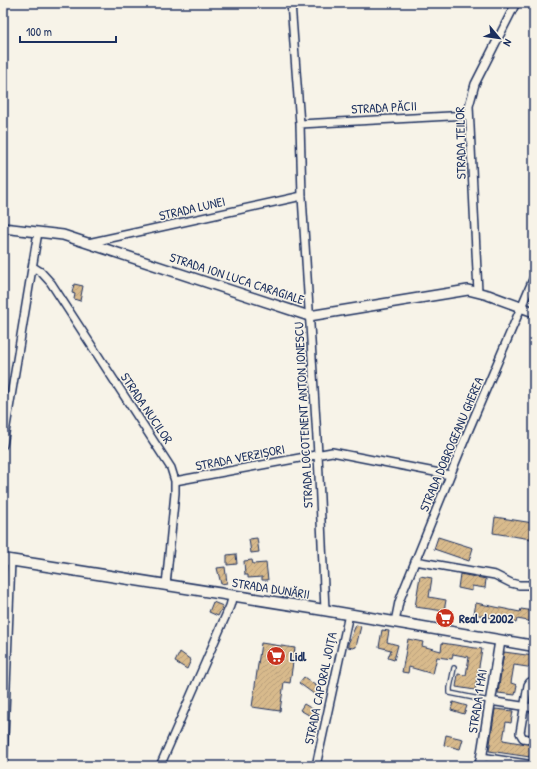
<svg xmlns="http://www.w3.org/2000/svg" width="537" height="769" viewBox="0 0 537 769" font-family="'Patrick Hand',sans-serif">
	<defs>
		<pattern id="building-hatch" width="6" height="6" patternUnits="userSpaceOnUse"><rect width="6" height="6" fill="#d8ba8c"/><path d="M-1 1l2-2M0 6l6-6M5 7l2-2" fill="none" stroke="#b9a07b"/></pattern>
	</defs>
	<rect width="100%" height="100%" fill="#f7f3e8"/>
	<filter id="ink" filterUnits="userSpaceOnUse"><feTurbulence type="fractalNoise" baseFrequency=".025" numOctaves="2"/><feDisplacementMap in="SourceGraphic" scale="8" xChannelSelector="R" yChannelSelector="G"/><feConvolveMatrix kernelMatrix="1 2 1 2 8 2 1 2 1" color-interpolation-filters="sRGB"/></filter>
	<g filter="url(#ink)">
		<!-- building -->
		<path fill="url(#building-hatch)" stroke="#1b2f5e" d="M74 284 83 286 80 301 74 299 75 294 72 293Z
			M495 517 533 523 531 539 493 533Z
			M438 537 473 548 469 561 434 549Z
			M257 538 259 552 251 553 249 539Z
			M236 554 237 564 227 565V555Z
			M252 560 253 564 266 563 268 580H262V577L248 578V575H245L244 561Z
			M225 567 227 583 221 584 217 568Z
			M460 574 486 579 485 588 472 586V591L458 588Z
			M420 576 432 578 429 597 446 600 444 611 415 607Z
			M213 602 223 606 218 616 209 612Z
			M476 603 520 612 521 609 534 611V622L517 619 516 623 474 614Z
			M356 625 361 626 356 647 353 648 348 647V644Z
			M382 630 389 631 387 642 398 645 394 660 388 658 391 650 379 647Z
			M408 639 423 642 422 646 441 651 442 643 482 649 475 690 456 687 458 674 466 675 469 657 453 654 452 659 437 657 433 674 409 667 408 673 402 672Z
			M261 643 295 648 290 683 284 682 280 711 252 707Z
			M180 652 191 660 187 669 175 662Z
			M504 652 534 656V668L514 665 511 683 517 685 515 695 498 693Z
			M304 677 323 691 318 697 299 683Z
			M453 702 467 706 464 714 451 710Z
			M304 704 314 710 313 712 316 714 314 718 300 710Z
			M495 709 513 711 511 723 506 722 503 740 532 745 530 757 489 751Z
			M446 735 463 739 460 749 444 745Z"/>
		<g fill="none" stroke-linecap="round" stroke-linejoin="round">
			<!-- service casing -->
			<g stroke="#1b2f5e" stroke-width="6">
				<path id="service" d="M454 668 450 688V693L489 701"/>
			</g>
			<!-- minor casing -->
			<g stroke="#1b2f5e" stroke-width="10">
				<path id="minor" d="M291 3 300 124 302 196 318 454 325 610
					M300 124 469 115
					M88 243 302 196
					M33 267 41 272 51 283 171 468 175 481V493L166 585
					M478 292 469 106 475 84 516 3
					M3 445 38 232
					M175 481 332 452 450 475
					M415 561 495 575 511 583 519 585H534
					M395 622 399 602 404 589 467 434 534 277
					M534 681 530 682 528 685 520 733 523 738 534 740
					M490 701 534 708
					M481 757 534 765
					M3 763 11 560
					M160 766 230 606 233 595
					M316 766 349 614"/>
			</g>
			<!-- tertiary casing -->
			<g stroke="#1b2f5e" stroke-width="12">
				<path id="tertiary" d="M3 228 63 235 309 316 468 290 488 295 534 312
					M480 766 500 641"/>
			</g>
			<!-- secondary casing -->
			<g stroke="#1b2f5e" stroke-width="13">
				<path id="secondary" d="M3 559 318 609 534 646"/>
			</g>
			<!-- service -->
			<use href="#service" stroke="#f7f3e8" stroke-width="3.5"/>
			<!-- minor -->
			<use href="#minor" stroke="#f7f3e8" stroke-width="7"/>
			<!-- tertiary -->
			<use href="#tertiary" stroke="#f7f3e8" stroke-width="9"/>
			<!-- secondary -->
			<use href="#secondary" stroke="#f7f3e8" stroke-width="10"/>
		</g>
	</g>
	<!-- icons -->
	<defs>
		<g id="supermarket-disc" transform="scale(1)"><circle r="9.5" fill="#c8321e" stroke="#f7f3e8"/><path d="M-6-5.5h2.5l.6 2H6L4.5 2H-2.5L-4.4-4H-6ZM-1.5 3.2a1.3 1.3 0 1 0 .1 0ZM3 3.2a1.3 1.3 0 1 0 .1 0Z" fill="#fff"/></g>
	</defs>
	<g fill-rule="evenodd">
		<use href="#supermarket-disc" x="445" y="618"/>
		<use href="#supermarket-disc" x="276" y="656"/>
	</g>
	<g text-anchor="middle" stroke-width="3" stroke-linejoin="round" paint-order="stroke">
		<!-- street labels -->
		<g font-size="13" fill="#1b2f5e" stroke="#f7f3e8">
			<text transform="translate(384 107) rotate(-3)" y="5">STRADA PĂCII</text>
			<text transform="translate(460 143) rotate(-91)" y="5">STRADA TEILOR</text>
			<text transform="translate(192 208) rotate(-13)" y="5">STRADA LUNEI</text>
			<text transform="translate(237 278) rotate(18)" y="5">STRADA ION LUCA CARAGIALE</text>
			<text transform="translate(147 408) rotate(56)" y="5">STRADA NUCILOR</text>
			<text transform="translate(303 415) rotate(-93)" y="5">STRADA LOCOTENENT ANTON IONESCU</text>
			<text transform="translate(451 444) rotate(-67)" y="5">STRADA DOBROGEANU GHEREA</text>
			<text transform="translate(240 457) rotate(-11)" y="5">STRADA VERZIȘORI</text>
			<text transform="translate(271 588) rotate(9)" y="5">STRADA DUNĂRII</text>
			<text transform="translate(320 688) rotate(-78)" y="5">STRADA CAPORAL JOIȚA</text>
			<text transform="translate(477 701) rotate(-81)" y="5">STRADA 1 MAI</text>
		</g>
		<!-- poi labels -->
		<g font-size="13" font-weight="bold" fill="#1b2f5e" stroke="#f7f3e8" text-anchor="start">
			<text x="459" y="623">Real d 2002</text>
			<text x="290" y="661">Lidl</text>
		</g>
	</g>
	<!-- margin -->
	<rect width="537" height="769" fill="none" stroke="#f7f3e8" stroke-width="16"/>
	<rect x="8" y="8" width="521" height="753" fill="none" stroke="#1b2f5e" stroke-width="1.5" filter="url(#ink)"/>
	<!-- north arrow -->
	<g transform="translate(499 38) rotate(119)" stroke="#f7f3e8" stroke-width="3" paint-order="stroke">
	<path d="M0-3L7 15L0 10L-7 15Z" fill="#1b2f5e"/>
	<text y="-6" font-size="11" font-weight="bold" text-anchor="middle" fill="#1b2f5e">N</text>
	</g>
	<!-- scale -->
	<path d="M20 36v6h96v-6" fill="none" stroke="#1b2f5e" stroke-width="2"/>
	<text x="26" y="36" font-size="12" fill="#1b2f5e" stroke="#f7f3e8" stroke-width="3" paint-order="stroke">100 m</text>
</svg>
